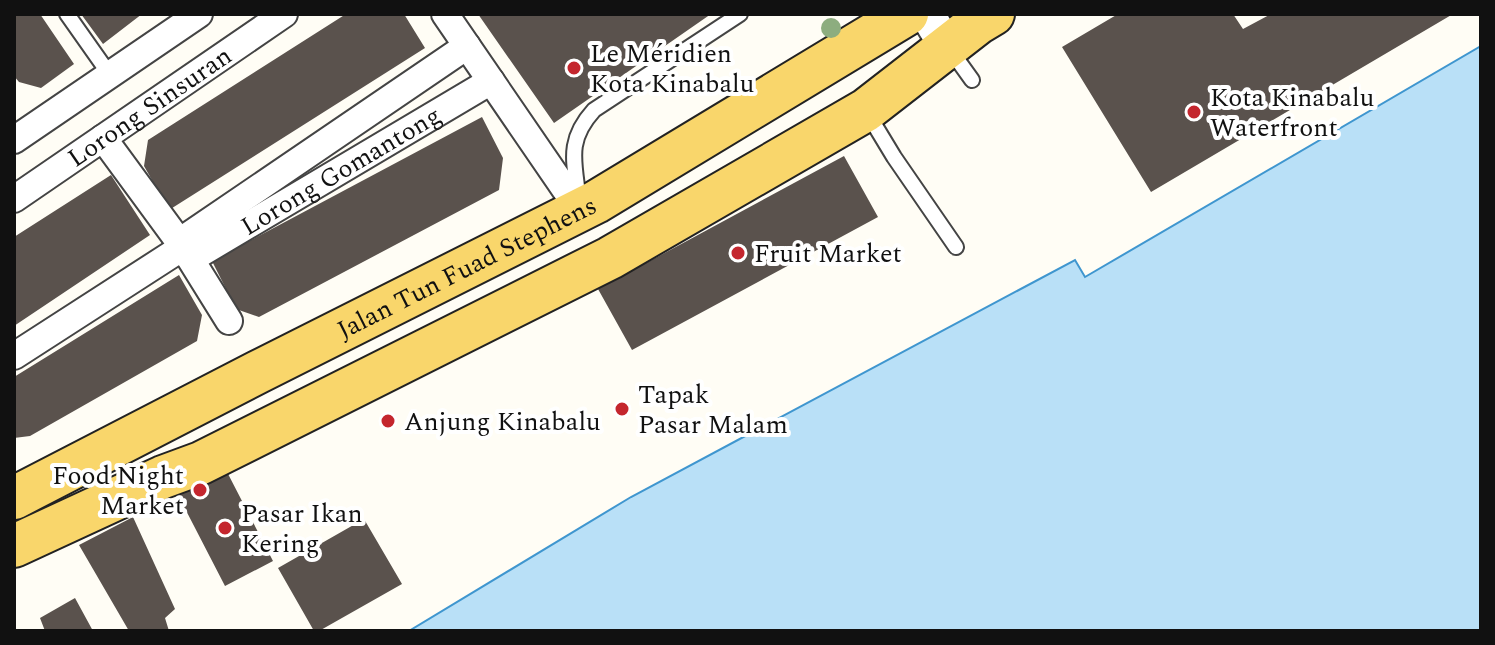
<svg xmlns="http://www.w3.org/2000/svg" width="1495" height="645" viewBox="0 0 1495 645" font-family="Spectral,serif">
	<rect width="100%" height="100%" fill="#fffdf5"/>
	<!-- water -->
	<path fill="#b9e0f7" stroke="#3f96cf" stroke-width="2" d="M1481 46V631H409L631 497 1075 260 1085 277Z"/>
	<!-- building -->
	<path fill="#5a524d" d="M14 14H40L74 64 41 88 19 82 14 76Z
		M81 14H142L103 44Z
		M346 14H404L425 48 169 210 144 166 148 140Z
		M478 14H711L554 123Z
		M1118 14H1233L1243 29 1271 14H1453L1151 192 1062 47Z
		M482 117 503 158 499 190 259 317 236 309 212 261Z
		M844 156 878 217 632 350 598 289Z
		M111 175 150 235 14 326V237Z
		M179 275 202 315 197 341 30 436 14 438V377Z
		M226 470 273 561 225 586 178 495Z
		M133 517 175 609 165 618 169 631H129L79 545Z
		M364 519 402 584 319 631H314L278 568Z
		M75 598 93 631H45L40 618Z"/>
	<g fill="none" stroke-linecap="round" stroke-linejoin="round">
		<!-- service casing -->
		<g stroke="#444" stroke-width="18">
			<path id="service" d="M67 14 110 75
				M949 48 972 80
				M868 114 894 157 956 247
				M579 202C575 163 565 142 594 110L740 14"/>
		</g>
		<!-- minor casing -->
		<g stroke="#444" stroke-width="30">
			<g id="minor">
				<path d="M445 14 580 211"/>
				<path d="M103 138 183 247 229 321"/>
				<path d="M14 140 199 14"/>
				<path id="s1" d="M14 199 284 14"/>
				<path d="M179 242 467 46"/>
				<path id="s2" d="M191 259 491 81"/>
				<path d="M14 356 183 247"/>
			</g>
		</g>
		<!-- tertiary casing -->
		<g stroke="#444" stroke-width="38">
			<path id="tertiary" d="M927 14 947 47"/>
		</g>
		<!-- primary casing -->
		<g stroke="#222" stroke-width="46">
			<g id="primary">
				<path id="s3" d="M14 498 258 372 596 202 907 14"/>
				<path d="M14 546 163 477 201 463 610 258 866 110 978 23 993 14"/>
			</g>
		</g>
		<!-- service -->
		<use href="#service" stroke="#fff" stroke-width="14"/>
		<!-- minor -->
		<use href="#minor" stroke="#fff" stroke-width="26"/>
		<!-- tertiary -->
		<use href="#tertiary" stroke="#fff" stroke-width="34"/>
		<!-- primary -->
		<use href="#primary" stroke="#f9d66b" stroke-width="42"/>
	</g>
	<!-- trees -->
	<circle fill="#8dad7f" cx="831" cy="28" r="10"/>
	<!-- markers -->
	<g fill="#c4262e" stroke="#fff" stroke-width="3">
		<circle cx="574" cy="68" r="8"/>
		<circle cx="1194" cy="112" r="8"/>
		<circle cx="738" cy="253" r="8"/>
		<circle cx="622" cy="409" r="8"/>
		<circle cx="388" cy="421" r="8"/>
		<circle cx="200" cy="490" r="8"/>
		<circle cx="225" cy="528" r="8"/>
	</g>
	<g text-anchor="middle" stroke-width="8" stroke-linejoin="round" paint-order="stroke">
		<!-- poi labels -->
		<g font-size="26" fill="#111" stroke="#fff" text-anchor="start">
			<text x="590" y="62">Le Méridien<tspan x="590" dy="30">Kota Kinabalu</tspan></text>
			<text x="1210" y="106">Kota Kinabalu<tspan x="1210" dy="30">Waterfront</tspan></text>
			<text x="754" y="262">Fruit Market</text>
			<text x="638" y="403">Tapak<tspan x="638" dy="30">Pasar Malam</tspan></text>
			<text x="404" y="430">Anjung Kinabalu</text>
			<text x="184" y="484" text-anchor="end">Food Night<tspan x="184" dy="30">Market</tspan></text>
			<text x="241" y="522">Pasar Ikan<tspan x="241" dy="30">Kering</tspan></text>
		</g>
		<!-- street labels -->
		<g font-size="26" fill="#111" stroke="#fff">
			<text dy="9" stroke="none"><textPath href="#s1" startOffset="164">Lorong Sinsuran</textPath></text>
			<text dy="9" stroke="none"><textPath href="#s2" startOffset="174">Lorong Gomantong</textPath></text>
			<text dy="9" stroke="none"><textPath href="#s3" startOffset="508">Jalan Tun Fuad Stephens</textPath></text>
		</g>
	</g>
	<!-- border -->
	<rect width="1495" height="645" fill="none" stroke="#111111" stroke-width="32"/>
</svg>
